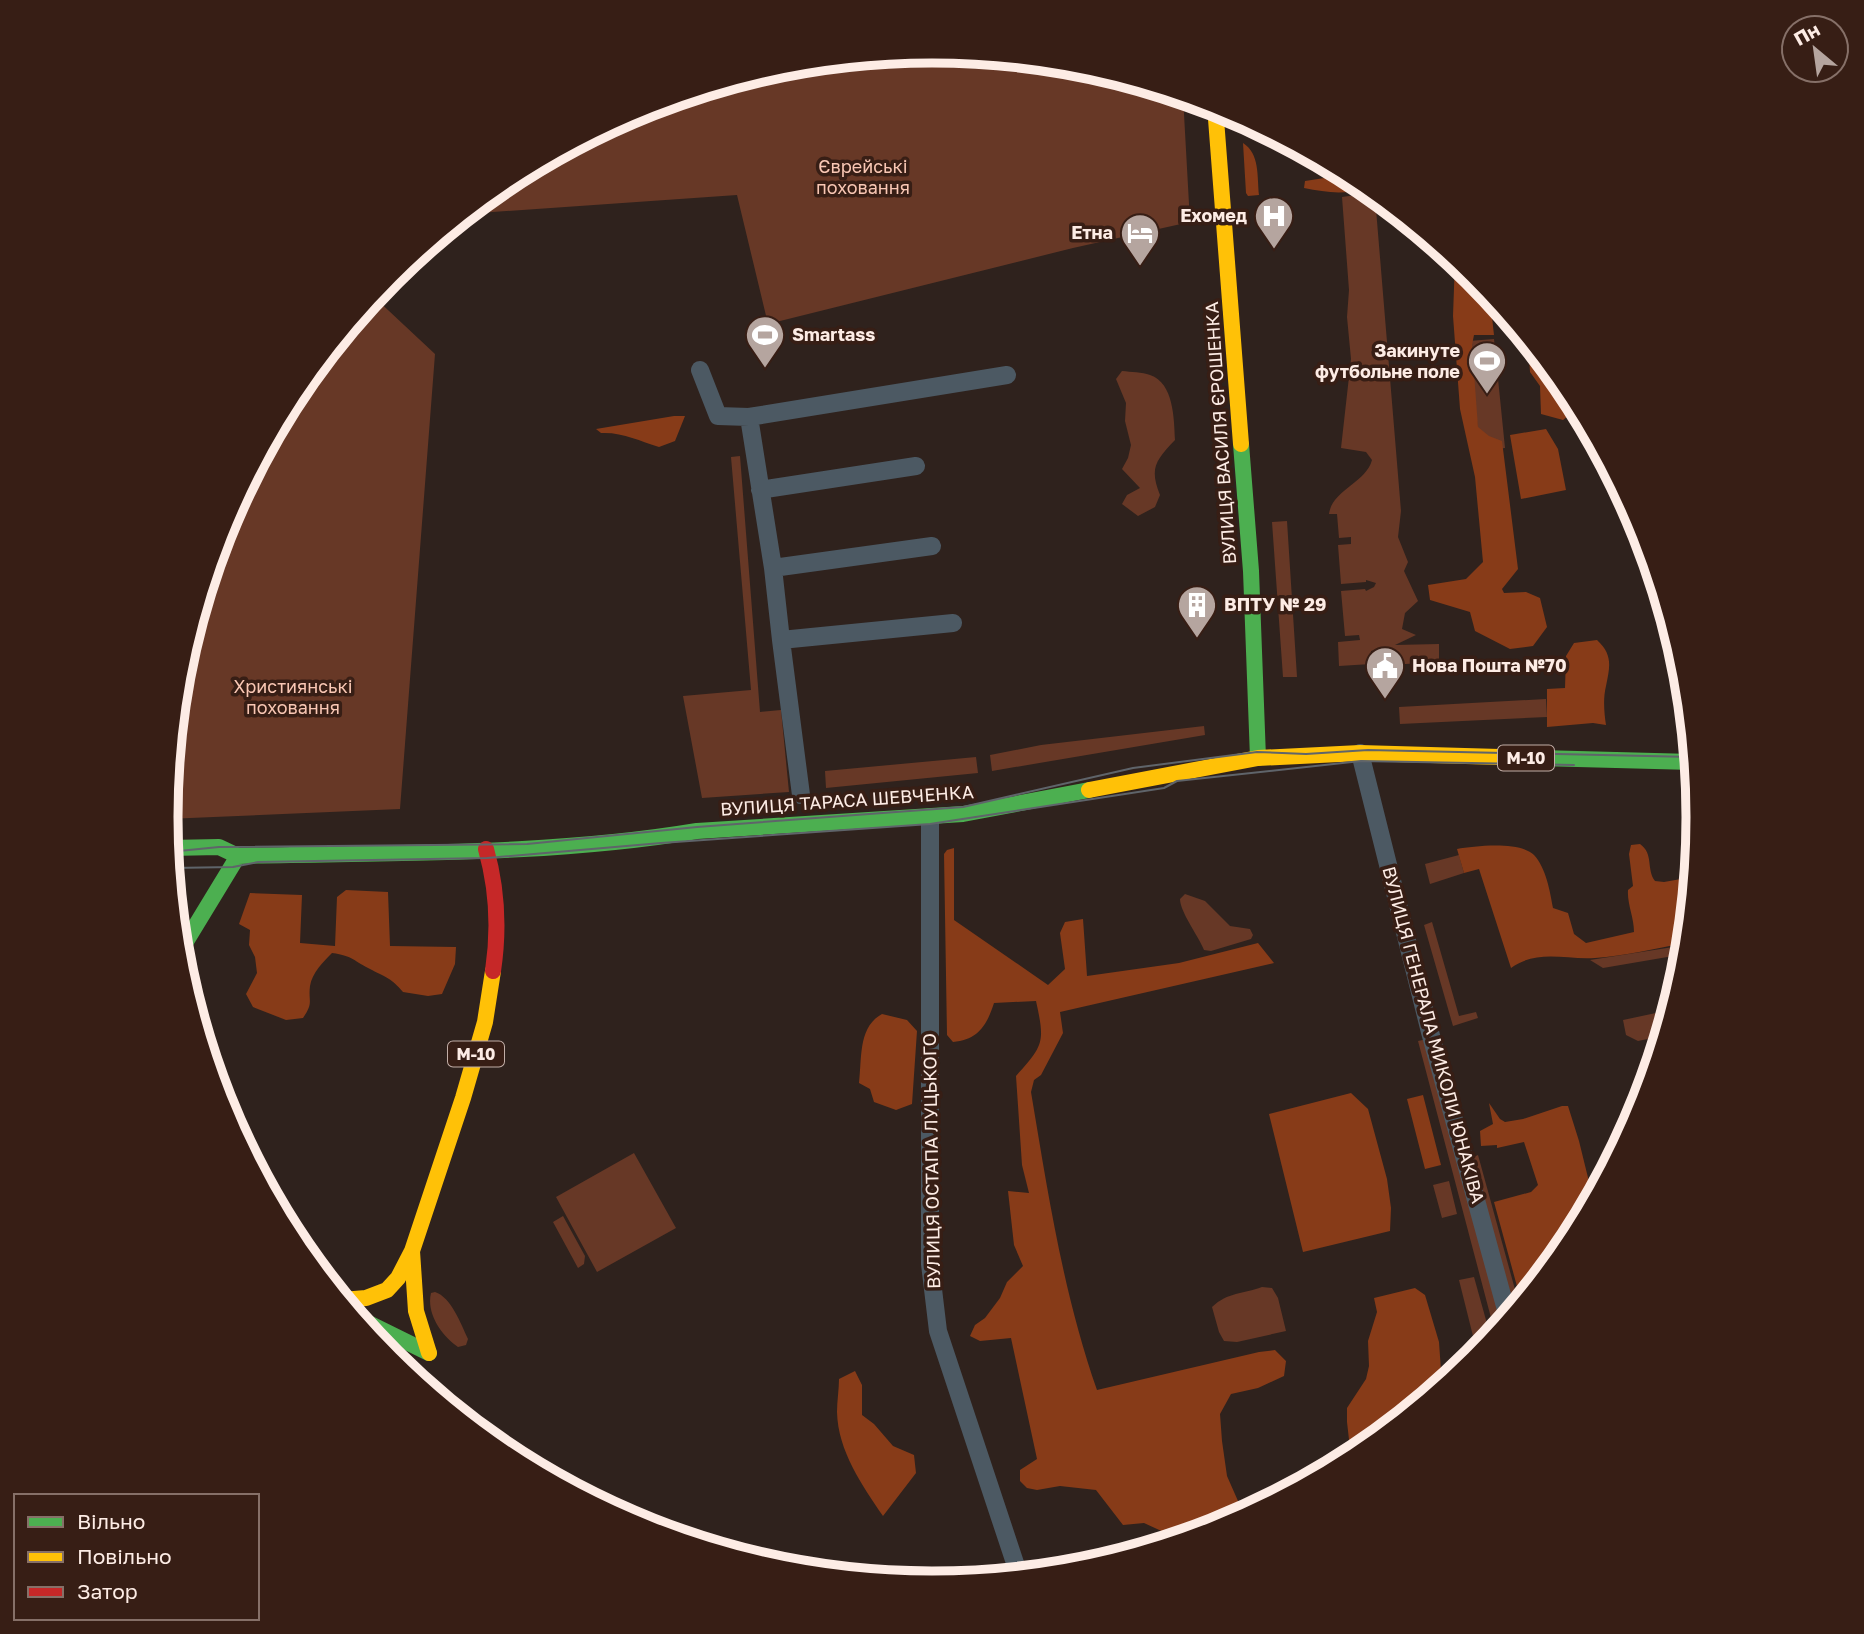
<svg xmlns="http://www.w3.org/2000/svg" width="1864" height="1634" viewBox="0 0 1864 1634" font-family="'Golos Text',sans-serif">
	<rect width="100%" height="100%" fill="#2f221d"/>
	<!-- green -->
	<path fill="#673826" d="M932 51 1082 66 1183 96 1190 222 1073 248 768 324 737 195 464 214 507 180 639 109 783 65Z
		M1370 193 1375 197 1401 511 1398 537 1408 562 1404 571 1418 601 1405 613 1402 629 1416 635 1395 645 1439 644V662L1389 665 1388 647 1371 651V664L1339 666 1338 642 1360 640 1359 635 1345 636 1341 591 1365 589 1366 591 1374 587 1376 583 1366 580V582L1341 584 1338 545 1351 544V537L1339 538 1337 514H1329C1332 490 1366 483 1372 460L1366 452 1341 448 1351 359 1347 317 1349 290 1342 197Z
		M373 296 435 354 400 809 166 819 181 667 224 523 295 391Z
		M1494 339 1505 448 1480 451 1469 341Z
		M1122 371C1131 372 1142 372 1150 375 1174 383 1174 419 1175 440 1156 460 1149 468 1160 495L1155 507 1138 516 1122 504 1127 495 1140 488 1122 469 1128 458 1131 445 1125 421 1126 403 1116 379Z
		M740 456 760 712 781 710 789 792 702 798 683 696 751 690 731 457Z
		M1287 521 1297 677H1283L1272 522Z
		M1546 699 1547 717 1400 724 1399 707Z
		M1204 726 1205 735 992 771 990 755 1041 745Z
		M976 757 978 773 826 788 825 771Z
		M1459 855 1464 873 1430 884 1425 864Z
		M1185 894 1205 901 1230 926 1250 929 1253 935 1251 939 1211 951 1204 950C1198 935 1180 912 1180 899Z
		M1432 922 1459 1016 1476 1012 1478 1018 1453 1026 1424 925Z
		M1686 945 1685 954 1603 968 1590 960Z
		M1670 1010 1662 1036 1638 1041 1626 1035 1623 1020Z
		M1432 1038 1467 1160 1478 1155 1519 1304 1495 1333 1418 1041Z
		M634 1153 676 1228 597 1272 556 1197Z
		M1449 1181 1457 1214 1442 1218 1433 1185Z
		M563 1216 585 1256 584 1264 578 1268 553 1222Z
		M1474 1277 1491 1338 1488 1341 1475 1344 1459 1280Z
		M1262 1287 1272 1288 1278 1298 1286 1331 1237 1342 1224 1341 1219 1332 1212 1307C1228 1292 1243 1294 1262 1287Z
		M435 1292C451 1297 461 1324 468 1339L466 1345 458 1347C442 1336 426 1314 431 1293Z"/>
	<!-- forest -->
	<path fill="#873b18" d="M1243 143C1260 154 1257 176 1259 195L1248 196 1246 193Z
		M1342 172 1366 187C1345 196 1326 192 1304 188L1305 181 1331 177Z
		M1455 260C1488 287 1490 293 1494 335H1474L1472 345 1478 427 1489 436 1502 441 1518 569 1502 589 1504 593 1526 592 1540 598 1547 627 1533 646 1510 649 1475 631 1470 612 1430 600 1428 585 1466 579 1483 562 1475 477 1460 409 1453 316Z
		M1528 342 1569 392 1578 408 1563 420 1541 414 1540 386 1530 372Z
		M674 416H685L675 441 659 447C639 441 623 432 601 433L596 429Z
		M1546 429 1558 449 1566 490 1521 499 1510 435Z
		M1597 640C1613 655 1610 666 1606 686 1603 698 1604 712 1606 725L1593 723 1547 727V689L1565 688 1566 656 1574 643Z
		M1640 844C1654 854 1646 869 1655 881L1664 882 1692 877 1686 943C1656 948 1625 956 1595 958 1565 960 1537 949 1511 968L1479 869 1464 873 1457 849C1476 846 1519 841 1534 855 1546 868 1550 891 1553 908L1568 913 1574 934 1586 943 1634 932C1634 917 1627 904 1628 890L1633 886 1629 854 1631 845Z
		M954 848V920L1048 985 1065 969 1060 933 1065 922 1083 919 1087 976 1179 963 1258 943 1274 963 1060 1012 1063 1033 1041 1075 1034 1080 1031 1092C1048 1193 1063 1293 1097 1390L1259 1352 1275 1350 1286 1361 1284 1376 1258 1388 1231 1394 1220 1414 1222 1441 1227 1476 1238 1501 1248 1513 1225 1525 1171 1541 1168 1534 1144 1523 1123 1525 1096 1490 1060 1486 1037 1490 1027 1488 1020 1481V1470L1037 1459 1011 1338 980 1341 970 1336 975 1325 985 1318 1000 1298 1007 1282 1023 1266 1014 1245 1008 1191 1029 1193 1022 1165 1016 1076C1044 1045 1045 1042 1036 1001L994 1003C987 1025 978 1040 953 1042L947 1035 944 854 947 850Z
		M346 890 388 892 390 946 456 947 455 964 442 994 428 996 403 992C391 978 387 978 372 970 353 961 354 956 332 953 323 962 312 973 310 986 308 1002 314 1002 303 1018L286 1020 253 1007 246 994 257 973 255 957 249 945 250 930 239 924 250 893 302 895 300 943 335 946 337 897Z
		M882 1014 907 1020 917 1031 912 1104 896 1110 874 1102 870 1089 859 1083C862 1058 858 1027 882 1014Z
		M1351 1093 1368 1109 1387 1179 1391 1208 1390 1231 1303 1252 1269 1114Z
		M1423 1095 1441 1165 1425 1169 1407 1099Z
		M1489 1103 1500 1119 1505 1122 1523 1119 1562 1106H1568L1579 1141 1593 1198 1569 1243 1521 1301 1494 1202 1531 1192 1538 1185 1524 1142 1497 1148V1145L1481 1146 1480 1131 1493 1124Z
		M1415 1288 1425 1295 1439 1342 1442 1385 1351 1457 1347 1422V1408L1366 1379 1369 1366 1368 1341 1377 1312 1374 1298Z
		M855 1371 862 1385V1415L874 1424 893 1446 914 1455 916 1473 883 1516C862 1485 838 1451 837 1412 837 1401 839 1389 839 1379Z"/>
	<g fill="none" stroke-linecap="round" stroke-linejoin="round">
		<!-- street -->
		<path stroke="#4c5963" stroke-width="18" d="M700 370 718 416 749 417
			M760 490 916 466
			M773 568 932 546
			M781 640 773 568 749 417 1007 375
			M1677 645 1686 695
			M1360 753 1430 1032 1508 1317
			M801 795 781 640 953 623
			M930 817V1264L938 1331 1019 1575"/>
		<!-- fast -->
		<path stroke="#4caf50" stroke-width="16" d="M1241 444 1251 571 1258 758
			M1539 758 1693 762
			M169 848 219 847 238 856C390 852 547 856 697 831L963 814 1089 790
			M179 953 238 856
			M356 1317 429 1353"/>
		<!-- slow -->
		<path stroke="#ffc107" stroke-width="16" d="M1215 106 1241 444
			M1089 790 1258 758 1360 753 1539 758
			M412 1251 416 1311 429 1353
			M342 1300 366 1298 387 1290 398 1278 412 1251 463 1098 485 1022 493 971"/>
		<!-- jam -->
		<path stroke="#c62828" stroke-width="16" d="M486 849C497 888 499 931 493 971"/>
		<!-- tram -->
		<path stroke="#5f646a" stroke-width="2" d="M169 852 219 847 527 844 697 827 963 807 1133 768 1257 752 1306 754 1368 750 1692 757
			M171 868 233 867 258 862 487 858 661 843 930 824 1164 788 1177 781 1361 761 1574 765"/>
	</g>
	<!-- icons -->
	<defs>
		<g id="hospital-pin" transform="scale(2.0125)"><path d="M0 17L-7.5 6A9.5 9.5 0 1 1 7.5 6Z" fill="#b5a59f" stroke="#371e15"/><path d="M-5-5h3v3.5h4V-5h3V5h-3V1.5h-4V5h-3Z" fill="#fff"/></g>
		<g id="hotel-pin" transform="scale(2.0125)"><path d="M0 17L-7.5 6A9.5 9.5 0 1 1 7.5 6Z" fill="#b5a59f" stroke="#371e15"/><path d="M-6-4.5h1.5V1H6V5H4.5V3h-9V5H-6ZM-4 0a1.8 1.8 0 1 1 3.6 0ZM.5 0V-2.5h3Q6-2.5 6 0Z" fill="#fff"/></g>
		<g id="stadium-pin" transform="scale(2.0125)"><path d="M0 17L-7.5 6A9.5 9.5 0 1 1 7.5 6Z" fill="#b5a59f" stroke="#371e15"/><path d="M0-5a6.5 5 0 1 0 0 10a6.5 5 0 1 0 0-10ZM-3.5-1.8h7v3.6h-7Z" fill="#fff"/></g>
		<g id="building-pin" transform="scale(2.0125)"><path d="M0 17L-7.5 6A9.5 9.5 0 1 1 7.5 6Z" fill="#b5a59f" stroke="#371e15"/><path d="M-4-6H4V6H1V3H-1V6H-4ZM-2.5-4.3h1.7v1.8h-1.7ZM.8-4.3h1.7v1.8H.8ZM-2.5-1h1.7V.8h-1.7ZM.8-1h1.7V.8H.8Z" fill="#fff"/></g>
		<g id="civic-pin" transform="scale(2.0125)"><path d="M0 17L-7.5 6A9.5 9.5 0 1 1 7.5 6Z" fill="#b5a59f" stroke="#371e15"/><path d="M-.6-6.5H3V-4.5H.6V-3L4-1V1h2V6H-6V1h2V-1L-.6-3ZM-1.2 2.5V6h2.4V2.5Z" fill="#fff"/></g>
	</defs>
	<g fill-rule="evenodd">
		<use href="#hospital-pin" x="1274" y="216"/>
		<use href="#hotel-pin" x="1140" y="233"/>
		<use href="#stadium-pin" x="765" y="335"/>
		<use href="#stadium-pin" x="1487" y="361"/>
		<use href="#building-pin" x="1197" y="605"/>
		<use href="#civic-pin" x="1385" y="666"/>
	</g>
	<g text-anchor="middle" stroke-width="7" stroke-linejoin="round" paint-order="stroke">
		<!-- shield labels -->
		<g fill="#371e15" stroke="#c2aea7" stroke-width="2">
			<rect x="1498" y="745.5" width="56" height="25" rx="5"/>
			<rect x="448" y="1041.5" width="56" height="25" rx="5"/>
		</g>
		<g font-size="16" font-weight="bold" fill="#fdece5">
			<text x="1526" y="764">М-10</text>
			<text x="476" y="1060">М-10</text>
		</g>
		<!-- park labels -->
		<g font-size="18" fill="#f9c7b4" stroke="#371e15">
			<text x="863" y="173">Єврейські<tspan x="863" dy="21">поховання</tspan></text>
			<text x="293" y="693">Християнські<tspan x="293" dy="21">поховання</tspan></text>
		</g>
		<!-- poi labels -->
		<g font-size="18" font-weight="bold" fill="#fdece5" stroke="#371e15" text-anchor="end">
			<text x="1247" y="222">Ехомед</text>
			<text x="1113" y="239">Етна</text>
			<text x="792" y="341" text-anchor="start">Smartass</text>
			<text x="1460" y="357">Закинуте<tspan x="1460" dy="21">футбольне поле</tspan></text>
			<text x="1224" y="611" text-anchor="start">ВПТУ № 29</text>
			<text x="1412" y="672" text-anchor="start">Нова Пошта №70</text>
		</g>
		<!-- street labels -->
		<g font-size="18" fill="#fdece5" stroke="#371e15">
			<text transform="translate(1221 433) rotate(-94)" y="6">ВУЛИЦЯ ВАСИЛЯ ЄРОШЕНКА</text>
			<text transform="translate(847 801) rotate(-4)" y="6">ВУЛИЦЯ ТАРАСА ШЕВЧЕНКА</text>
			<text transform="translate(1433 1035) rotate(75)" y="6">ВУЛИЦЯ ГЕНЕРАЛА МИКОЛИ ЮНАКІВА</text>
			<text transform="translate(932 1161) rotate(-91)" y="6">ВУЛИЦЯ ОСТАПА ЛУЦЬКОГО</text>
		</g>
	</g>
	<!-- crop -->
	<path d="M0 0H1864V1634H0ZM178 817a754 754 0 1 1 1508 0a754 754 0 1 1-1508 0Z" fill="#371e15" fill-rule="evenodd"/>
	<path fill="none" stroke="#fdece5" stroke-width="9" d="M178 817a754 754 0 1 1 1508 0a754 754 0 1 1-1508 0Z"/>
	<!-- legend -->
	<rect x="14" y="1494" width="245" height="126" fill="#371e15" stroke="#867068" stroke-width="2"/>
	<rect x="28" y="1517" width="35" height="10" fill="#4caf50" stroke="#867068" stroke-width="2"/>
	<text x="77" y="1529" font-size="21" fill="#fdece5">Вільно</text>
	<rect x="28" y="1552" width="35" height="10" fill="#ffc107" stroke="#867068" stroke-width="2"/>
	<text x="77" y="1564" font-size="21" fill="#fdece5">Повільно</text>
	<rect x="28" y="1587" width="35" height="10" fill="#c62828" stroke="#867068" stroke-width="2"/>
	<text x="77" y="1599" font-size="21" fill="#fdece5">Затор</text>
	<!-- north arrow -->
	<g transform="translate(1815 49) rotate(331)"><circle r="33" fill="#371e15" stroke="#867068" stroke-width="2"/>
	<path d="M0-5L12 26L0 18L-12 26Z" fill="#b5a59f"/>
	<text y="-10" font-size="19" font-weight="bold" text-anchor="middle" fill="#fdece5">Пн</text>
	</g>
</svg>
